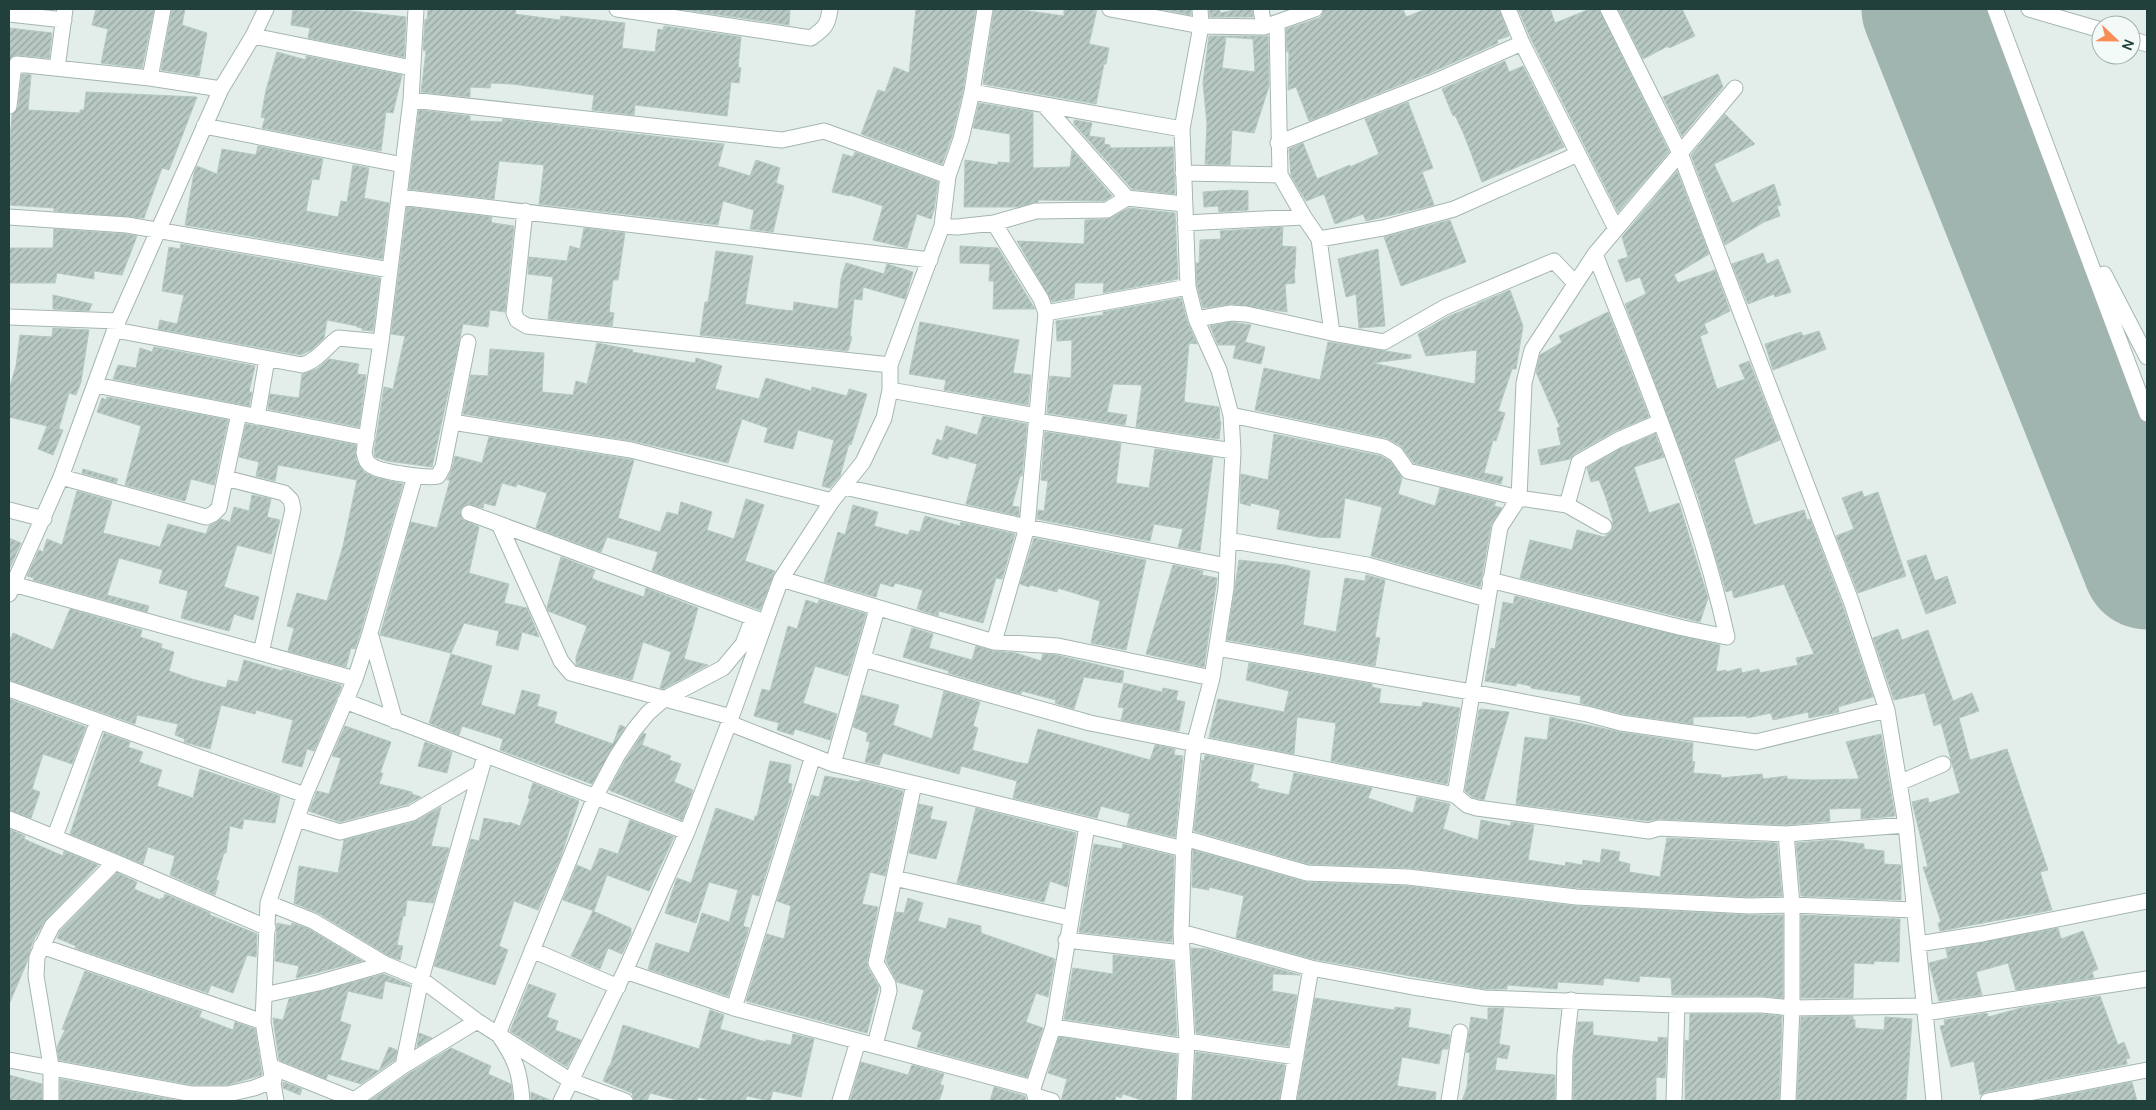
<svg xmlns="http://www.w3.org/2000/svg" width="2156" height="1110" viewBox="0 0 2156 1110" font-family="Manrope,sans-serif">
	<defs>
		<pattern id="building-hatch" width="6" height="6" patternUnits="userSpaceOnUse" patternTransform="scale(1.25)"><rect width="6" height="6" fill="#b8c9c3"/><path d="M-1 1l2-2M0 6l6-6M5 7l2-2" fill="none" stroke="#95a5a0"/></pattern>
	</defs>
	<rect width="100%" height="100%" fill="#e3eeea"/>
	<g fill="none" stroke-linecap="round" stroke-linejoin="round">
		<!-- runway -->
		<path stroke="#a0b5b0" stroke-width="129" d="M1926 9 2147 565"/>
	</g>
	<!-- building -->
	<path fill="url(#building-hatch)" stroke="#b5c8c2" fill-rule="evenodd" d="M96 9H154L142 68 101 63 108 29 92 25Z
		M172 9H185L182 25 207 33 199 76 161 70Z
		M293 9 325 11V9H334L406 17 404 57 308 38 310 28 291 25Z
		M428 9H516L515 14 560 20 561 16 625 23 622 48 655 52 658 29 663 30 664 26 741 37 738 67 741 68 739 83 731 82 727 116 635 105 634 115 592 110 594 95 512 84 491 83 490 88 470 87V97L421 92 426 51 423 50 425 19 427 20Z
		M679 9H790L789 25Z
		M916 9H976L963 90 952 136 942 164 861 134 878 90 885 92 894 67 909 73Z
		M994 9H1015L1064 16V9H1097L1089 44 1109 48 1106 64H1104L1096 104 983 84Z
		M1160 9H1191V15Z
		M1209 9H1220V13L1240 9H1252L1253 17H1210Z
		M1324 9H1403L1406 17 1426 9H1499L1509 36 1497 40 1498 43 1432 72 1309 121 1296 87 1288 90 1289 52H1287L1286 29 1319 18 1322 15Z
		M1518 9H1550L1555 23 1590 9H1599L1669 152 1618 212 1531 39Z
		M1618 9H1682L1695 36 1669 48 1668 46 1643 59Z
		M9 28 52 33 49 58 18 55 13 56 9 60Z
		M1209 36H1268L1269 86 1254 133 1232 130 1230 165 1205 164 1207 124 1203 83ZM1226 37 1253 39 1255 72 1222 68Z
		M277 52 306 60V56L402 75 393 113 386 112 381 151 262 128 265 118 261 117 266 90Z
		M1505 61 1509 72 1523 66 1564 147 1482 182 1465 137 1455 115 1453 116 1442 89Z
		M22 74 31 75 28 110 80 113V110H84L86 92 197 97 169 170 162 168 144 218 54 211V208L9 205V152L12 115 18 107Z
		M1718 74 1723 87 1682 136 1663 97Z
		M1408 102 1433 168 1422 172 1434 205 1366 221 1363 214 1335 224 1324 194 1306 201 1291 176 1289 149 1303 143 1317 179 1350 165V167L1379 154 1365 119Z
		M979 103 1033 112V168L1070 167 1072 150 1112 196 1104 201 1038 200V202L1016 207H964L965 160 998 165V162L1010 163V134L973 128Z
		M419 110 470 116V121L502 122 503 119 724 144 718 166 750 176 756 160 780 168 776 183 784 186 773 232 750 229 754 210 723 201 718 225 539 204 544 165 499 161 494 199 409 189Z
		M1725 114 1755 144 1714 164 1732 203 1774 184 1781 205 1777 206 1780 216 1764 222 1725 245 1691 155Z
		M1074 120 1092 123 1089 136 1105 138 1104 144 1110 145V148L1173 147 1175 194 1132 189 1074 124Z
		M258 146 323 159 319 180 312 179 306 211 338 217 341 201 347 202 353 165 369 168 364 198 389 203 382 259 185 225 194 173 197 166 217 174 222 149 256 155Z
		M855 152 938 182 934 210 931 219 917 214 907 248 873 240 883 206 850 195 849 196 832 192 843 154 853 157Z
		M1677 171 1709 254 1674 275 1678 283 1715 270 1730 311 1704 324 1708 333 1700 336 1717 389 1745 379 1739 365 1749 361 1780 440 1734 459 1754 525 1804 510 1807 520 1810 519 1842 604 1873 697 1838 707 1839 712 1809 718 1808 712 1773 720 1771 713 1747 718V716L1693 717V724L1623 714 1580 703 1581 696 1531 688V686L1517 683 1516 686 1485 681 1491 648 1495 649 1503 602 1513 604 1515 596 1720 645 1716 672 1726 670V672L1741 668 1742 673 1759 669 1760 673 1798 665 1796 658 1814 654 1784 584 1734 598 1732 590 1726 592 1698 497 1625 304 1646 294 1640 277 1626 282 1618 260 1628 257 1622 237Z
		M1232 190 1248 191V210L1219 212 1218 206 1204 207 1203 192Z
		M407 207 492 217 491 222 494 223 514 226 505 312 490 310 488 327 463 324 432 467 387 461 375 457 374 452 384 387 393 389 405 336 391 334Z
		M1129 208 1175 213 1178 279 1103 293 1104 283H1075L1074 298 1052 302 1017 241 1084 244 1085 220 1108 219Z
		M1450 220 1466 262 1401 286 1384 237Z
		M1283 227 1282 246 1296 247 1295 269H1294L1295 283 1285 284 1287 312 1232 304 1203 308 1197 286 1196 263H1199L1200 240 1221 239 1220 231Z
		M584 228 625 233 618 280H613L609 312 614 313 612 326 548 319 553 277 528 274 529 257 567 261 570 246 580 249Z
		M54 229 126 234 137 236 122 275 94 271V279L57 273 55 283H9V248H53Z
		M181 244 380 278 373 331 362 330V328L357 327V326L327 320 324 338 311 350 301 355 158 329 160 320 177 324 184 295 162 291 169 247 180 249Z
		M960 246 998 248 1035 309H993L994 281H989L990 264 960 263Z
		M1378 249 1385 326 1359 328 1356 294 1346 297 1338 259Z
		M716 251 753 256 745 304 775 309 793 311 794 302 838 309 841 279 846 263 884 274 887 264 913 272 905 299 863 287 862 300 854 299 850 336 852 337 848 351 700 335 705 302H708Z
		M1763 253 1767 264 1778 259 1791 292 1775 297 1774 294 1748 304 1732 264Z
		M1510 290 1523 326 1516 369H1512L1498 411 1505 413 1496 441 1493 440 1484 473 1503 477 1501 484 1414 463 1401 446 1386 438 1255 410 1264 368 1320 380 1328 342 1411 355V358L1372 363 1475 384 1477 350 1426 356 1418 334 1449 316 1477 305V304Z
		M53 295 92 304 89 311 53 309Z
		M1181 298 1187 321 1197 344 1189 343 1184 402 1219 407 1220 422H1221L1219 439 1136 427 1142 385 1113 384 1107 412 1127 415 1125 425 1047 413 1050 376 1071 378 1072 340 1057 341 1056 321 1103 315V312Z
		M1608 312 1649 417 1613 432 1574 454 1570 459 1541 465 1538 450 1561 445 1557 428 1560 427 1536 372 1540 355 1562 342 1559 336Z
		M920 322 1019 340 1013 373 1031 375 1028 405 944 390 946 380 909 374Z
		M1231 322 1251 325 1245 342 1265 347 1261 364 1233 358 1236 345H1218L1210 326Z
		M53 328 89 330 81 382 76 395 69 393 59 428 53 427 63 430 53 455 38 449 47 426 9 417V389L16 366 20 335 52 337Z
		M1819 331 1826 349 1773 370 1765 344 1801 332 1803 336Z
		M597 343 633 350 632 352 695 363 696 358 722 366 715 389 759 399 766 378 811 391 812 387 847 396 849 389 867 394 851 445 849 444 840 476 830 488 822 486 834 440 798 430 793 449 764 442 768 428 742 419 728 463 633 441 463 414 471 375 488 376 490 349 544 353 542 392 573 395 576 381 587 384Z
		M154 347 255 366 249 392H252L249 406 113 379 118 365 136 368 140 348 152 352Z
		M329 359 359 364 357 374 366 375 359 427 268 409 270 394 299 398 302 374 317 369Z
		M107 397 228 420 214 485 191 479 185 501 125 485 141 426 97 412 102 398 106 400Z
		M983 416 1027 424 1022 476H1020L1012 506 1019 507V516L966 504 977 464 949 456 948 459 932 454 937 439 942 441 946 426 977 435Z
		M246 424 356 445V460L364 472 374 477 403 484 361 630 355 649 351 648 346 667 288 651 294 628 287 626 297 593 327 601 343 546 357 480 278 465 275 481 256 476 259 462 239 457Z
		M1045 432 1121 443 1116 483 1149 488 1155 449 1213 457 1200 551 1178 547 1183 529 1154 524 1150 541 1037 519 1038 510 1044 511 1048 481 1041 480Z
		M1274 434 1381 456 1390 461 1402 478 1398 494 1435 506 1440 488 1496 502 1494 506 1502 508 1491 525 1480 587 1371 556 1382 507 1345 498 1340 538 1318 537 1277 529 1280 510 1251 503 1250 506 1240 503 1241 474 1268 480Z
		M1655 434 1664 457 1634 467 1649 513 1679 503 1708 598 1700 622 1520 578 1530 540 1572 550 1577 530 1604 537 1612 531 1613 521 1606 498 1599 480 1591 482 1587 468 1622 448Z
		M489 437 634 460 618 518 660 532 667 512 678 515 681 502 712 512 707 530 734 539 746 499 764 505 745 561 775 571 760 610 652 571 658 552 607 537 601 552 536 528 547 493 517 484 516 487 502 483 495 506 484 503 483 508 468 504 460 510 462 519 479 527 469 573 509 584 504 603 527 608 539 637 522 632 518 650 496 645 499 631 464 623 451 653 380 635 411 522 437 528 450 480H447L452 469 455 456 482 463Z
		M83 469 118 479 116 483 82 473Z
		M77 491 112 501 103 533 160 547 168 524 206 534 209 526 221 519 230 522 234 507 249 511 252 495 271 499 267 517 280 520 271 554 237 545 224 587 259 597 253 620 234 614 229 631 181 618 188 591 159 583 163 570 119 558 107 595 149 606 147 612 33 580 34 578 27 576 39 550 43 552 47 539 62 545Z
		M1862 491 1864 497 1878 492 1906 576 1858 593 1836 536 1854 529 1842 498Z
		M853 505 878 512 874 526 908 535 910 530 920 532 925 516 960 526 961 522 1015 534 1002 579 996 578 983 623 939 611 938 616 917 609 923 590 895 583 893 587 880 583 876 597 824 582 838 532 845 535Z
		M9 538 21 543 9 570Z
		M1034 538 1146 560 1126 650 1091 643 1100 601 1058 588 1057 592 1030 585 1029 587 1020 584Z
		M1926 555 1935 581 1947 576 1956 603 1926 614 1907 561Z
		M561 557 595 570 592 578 598 581 644 597 646 588 698 608 684 659 708 665 663 689 660 688 671 652 643 642 632 680 576 665V657L587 626 548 611 547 607Z
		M1239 560 1285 565 1310 571 1303 625 1336 632 1345 578 1365 581 1366 575 1385 580 1375 637 1380 638 1375 666 1227 640Z
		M1173 565 1203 571 1202 575 1217 578 1204 667 1146 654Z
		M806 600 818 604 819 600 866 614 848 676 815 666 803 703 837 714 830 740 795 729 793 735 777 730 779 723 754 716 762 689 770 691 788 626 797 629Z
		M70 609 142 630 140 637 162 644 161 648 174 652 169 671 192 679 226 688 228 680 238 682 244 660 282 671 283 669 341 685V688L314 751 307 749 302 767 282 762 293 720 256 710 255 714 221 705 210 749 184 742 185 739 175 735 178 724 137 715 135 724 9 680V642L13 633 53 650Z
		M912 628 933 634 929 648 972 660 976 646 993 651 1016 653 1041 661 1043 654 1056 655 1124 671 1122 683 1084 677 1074 709 1055 703 1056 700 1022 691 1021 694 948 673 949 671 903 657Z
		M1898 629 1902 640 1928 630 1953 701 1972 693 1979 711 1959 718 1970 760 2007 749 2048 870 2040 872 2052 910 1940 931 1938 923 1941 922 1923 867H1928L1912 802 1928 798 1929 803 1960 793 1941 723 1934 726 1925 693 1894 700 1873 638Z
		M451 654 492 666 481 705 515 715 522 690 540 695 537 706 557 712 554 723 613 744 620 725 625 727 592 784 500 750 503 739 462 726 459 735 429 723Z
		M1249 663 1372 684V687L1381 689 1379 703 1422 707 1423 702 1460 708 1447 784 1331 761 1336 723 1297 717 1294 754 1209 737 1218 699 1284 712 1289 691 1246 680Z
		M1124 683 1162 692 1163 688 1178 691 1176 700 1185 702 1179 731 1121 720 1124 708 1118 707Z
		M944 691 980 702 973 726 978 728 972 750 1016 762 1028 764 1038 729 1150 760 1155 745 1175 749 1174 755 1183 756 1175 837 1127 826 1130 814 1101 806 1097 818 1013 798 1017 781 961 766 959 774 883 753 879 765 865 762 870 742 866 741 868 733 853 727 862 695 899 705 893 725 932 739Z
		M9 699 86 727 72 764 43 754 32 789 40 792 31 818 9 810Z
		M1481 709 1509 712 1484 800 1472 797 1465 791 1479 710Z
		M1550 717 1620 732 1693 743 1692 761 1695 762 1693 773 1721 775V778L1762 774 1763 779 1787 776V779L1813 780 1859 779 1846 742 1881 734 1895 816 1861 819V808L1829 809 1830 821 1786 825 1659 819 1648 821 1516 804 1525 737 1547 740Z
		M345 726 391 742 380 773H383L379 784 412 792V794L421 797 408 804 340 822 309 811 317 791 329 794 341 758 332 756Z
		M104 733 130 742 128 747 143 752 139 762 162 770 157 786 193 798 200 769 280 796 275 823 244 819 242 829 230 826 226 853H224L216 880 219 881 215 895 170 875 175 856 148 847 143 864 70 834Z
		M643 733 646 734 642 745 671 756 669 760 681 764 674 782 693 790 682 820 609 790 625 761Z
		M425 742 452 752 447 773 418 766Z
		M1205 755 1254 765 1250 781 1259 784 1257 788 1289 795 1294 773 1372 788 1368 798 1413 813 1417 797 1450 804 1443 829 1478 840 1481 820 1511 826V822L1534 825 1528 860 1565 866 1566 862 1582 865 1583 860 1600 863 1602 849 1620 852 1618 861 1630 864 1629 872 1660 877 1667 838 1777 843 1782 896 1749 897 1577 888 1409 868 1308 864 1194 831 1202 760 1204 761Z
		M770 761 791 765 788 783 792 784 791 790H792L759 896 752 894 743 926 749 928 728 996 648 969 656 943 689 953 702 913 729 922 738 890 709 882 696 923 665 913 677 878 691 883 716 808 754 821 755 816H757Z
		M825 776 860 782V780L903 791 885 876 870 872 862 904 878 907 867 962 868 968 879 987 867 1033 746 1001 767 934 784 939 791 906 777 901 811 795 819 797Z
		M533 783 579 801 560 859 538 910 514 901 499 946 508 950 495 985 434 966 471 839 479 841 484 818 508 823 509 822 520 826 530 799 528 798Z
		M919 804 933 807 930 819 947 822 936 859 909 853Z
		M441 807 431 846 449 848 433 903 407 900 405 916H403L397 945 403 946 400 960 389 956 318 913 294 903 299 866 338 873 344 840 414 822Z
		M976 808 1076 833 1067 887 1050 881 1044 902 957 883Z
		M630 820 674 837 649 891 607 875 594 911 563 900 577 865 591 871 600 848 618 854Z
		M9 829 25 836 24 839 63 856 64 851 98 865 44 922 32 943 27 962 10 1002Z
		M1832 840 1864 844V849L1884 851V864L1901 865V900L1801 896 1796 843Z
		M1094 844 1122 849 1123 844 1174 856 1172 942 1079 932Z
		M1193 850 1306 882 1407 886 1575 906 1749 915H1783V998L1762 996 1672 995 1671 978 1640 976 1639 982 1604 978 1603 985 1558 982 1557 989 1507 985V989H1485L1313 959 1236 938 1244 896 1209 887V890L1192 887Z
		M117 873 137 882 134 889 160 900 161 898 163 899 165 894 210 913V915L257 934 256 957 247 955 233 993 211 985 208 993 75 948 76 946 57 938 60 931Z
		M908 898 923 903 918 921 946 929 949 918 981 926V933L1055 959 1048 997 1036 993 1026 1022 1043 1028 1027 1077 917 1047 922 1032 912 1029 924 990 897 982 886 961 896 912 904 913Z
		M593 911 631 928V934L622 954 608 948 600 969 571 956Z
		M1801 915 1900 919 1899 962 1874 961V964L1854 963 1853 998H1801Z
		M277 923 291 926 292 923 309 929 362 961 296 978 299 966 275 961Z
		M2058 928 2061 939 2083 931 2098 969 2092 972 2094 978 2016 990 2008 963 1976 972 1982 995 1939 1001 1929 963 1948 958 1946 949Z
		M1191 948 1207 949 1300 975 1273 974 1272 991 1297 995 1288 1046 1196 1033Z
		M1113 955 1173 961 1177 1036 1064 1019 1073 968 1113 974Z
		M85 971 202 1011 199 1017 233 1030 235 1022 255 1029 262 1075 227 1085H193L59 1060 57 1047 65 1030 62 1029Z
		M384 974 410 985V987L385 981 382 999 348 991 340 1021 351 1025 340 1060 379 1071 361 1084 328 1074 326 1079 279 1060 273 1018 283 1020 289 999Z
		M529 984 556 994 547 1017 558 1021 555 1030 581 1040 567 1067 510 1031Z
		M2100 996 2118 1045 2124 1042 2130 1058 2126 1059 2127 1064 1986 1092 1980 1095 1974 1061 1951 1067 1940 1026 1945 1025 1944 1020 1987 1013 1988 1017 2021 1008Z
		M1315 998 1394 1010 1395 1007 1411 1009 1408 1027 1450 1035 1448 1049H1442L1439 1064 1402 1057 1397 1086 1436 1092 1435 1101H1297Z
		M1488 1008H1504L1499 1044 1510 1046 1507 1059 1497 1057 1495 1070 1555 1075V1101H1462L1467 1087 1470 1053 1466 1052 1471 1017 1488 1020Z
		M710 1010 724 1015 720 1029 766 1042V1040L791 1045 793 1034 814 1039 801 1097 773 1091 770 1101 747 1096 745 1101H712L698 1097 697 1101H681L650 1093 647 1101H634L632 1093 603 1081 609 1066H610L623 1025 699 1049Z
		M1690 1014H1762L1782 1016 1779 1101H1685V1040L1689 1041Z
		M1853 1016V1020H1855V1028L1884 1030 1885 1017 1912 1019 1906 1101H1797L1801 1017Z
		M1578 1022H1593V1035L1658 1042V1037L1667 1038 1665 1078 1656 1077V1101H1573L1574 1056Z
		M419 1033 432 1038 417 1047Z
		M1059 1037 1177 1055 1175 1101H1145L1123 1094 1121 1098 1116 1096 1115 1101H1061L1067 1079 1048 1073Z
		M389 1047 397 1050 395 1060 379 1071Z
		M451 1048 491 1066 488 1074 511 1084 513 1101H369L408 1074Z
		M1196 1052 1285 1065 1279 1101H1193Z
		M861 1062 908 1075 912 1065 944 1074 940 1084 944 1086 939 1101H850Z
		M9 1075 42 1084V1101H9Z
		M60 1079 180 1101H60Z
		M283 1082 302 1089 300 1095 283 1088Z
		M2132 1082 2137 1101H2036Z
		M994 1087 1025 1096 1026 1101H990Z
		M531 1092 552 1101H531Z"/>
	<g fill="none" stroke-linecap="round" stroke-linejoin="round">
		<!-- street casing -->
		<g stroke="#a5b6b2" stroke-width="17">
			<path id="street" d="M416 9 411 100 381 342 364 453C366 459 366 463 372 466 381 472 427 479 438 476L443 467 468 342
				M617 9 811 38C825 28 828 25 830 9
				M1110 9 1201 26 1264 27 1315 9
				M1261 9 1264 27
				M1508 9 1522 43 1616 229
				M1608 9 1680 153 1851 601 1887 710 1906 825 1934 1101
				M1995 9 2147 414
				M2029 9 2101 30
				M9 14 64 20
				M1277 23 1280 175 1304 217 1319 239 1332 333
				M253 36 412 68
				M2131 39 2147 44
				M57 68 65 9
				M150 78 163 9
				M1735 88 1595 254 1532 350 1524 383 1519 498 1500 527 1455 795 1467 805 1477 808 1649 831 1659 828 1786 834 1906 825
				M972 92 1182 129
				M411 100 782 140 824 131 948 176
				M1044 105 1127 198 1184 204
				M9 106 13 72 17 64 150 78 221 89
				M204 126 403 165
				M1278 143 1436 81 1522 43
				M1183 173 1280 175
				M399 197 930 260
				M525 211 514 313 517 320 527 326 890 365
				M9 217 127 225 390 270
				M994 223 1041 299 1046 313 1027 527 994 642
				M1185 223 1304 217
				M942 226 957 227 994 223 1036 211 1107 210 1127 198
				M1319 239 1383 228 1454 209 1578 154
				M2104 274 2147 357
				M1046 313 1188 287
				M9 317 118 321
				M1196 319 1231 313 1246 314 1332 333 1384 342 1445 307 1554 261 1575 283
				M115 330 302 365C317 361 326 347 338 338L381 342
				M95 385 367 438
				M890 390 1037 416
				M1231 415 1384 447 1396 454 1408 471 1519 498 1567 505 1604 526
				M257 417 267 359
				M1036 421 1233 451
				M452 422 631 450 832 501
				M61 477 206 517 213 514 219 508 239 413
				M225 478 284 493 291 500 293 509 261 653
				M844 487 1027 527 1227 566
				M1567 505 1579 462 1618 440 1660 422
				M9 510 44 519
				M469 513 762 621
				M499 524 561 661 571 673 731 717
				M1228 540 1367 565 1487 599
				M781 579 994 642 1058 646 1212 678
				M1490 580 1683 628 1727 637C1698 505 1644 379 1595 254
				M13 584 355 679
				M9 594 61 477 118 321 158 231 221 89 253 36 266 9
				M370 633 395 721
				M1217 648 1471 692 1587 714 1621 723 1756 742 1887 710
				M863 659 1090 723 1455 795
				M9 689 305 795
				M345 701 687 832
				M729 723 833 764 877 609
				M833 764 1184 849
				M1899 783 1943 764
				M9 819 115 862 268 928
				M297 819 340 832 347 830 412 813 480 773
				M1786 834 1792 905V1008L1788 1101
				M55 836 98 721
				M1184 838 1307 873 1408 877 1576 897 1749 906 1792 905 1913 910
				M894 878 1070 918
				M268 903 313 921 385 964 421 979 477 1021 571 1081 625 1101
				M1181 932 1311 968 1413 987 1484 998 1677 1005H1762L1792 1008 1924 1006
				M1066 940 1182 953
				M1918 944 1982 934 2147 901
				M41 946 263 1022
				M532 950 618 987
				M625 971 734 1008 1033 1088
				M264 995 318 983 385 964
				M734 1008 813 756
				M1925 1013 2147 979
				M1053 1027 1186 1047
				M1187 1041 1296 1057
				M875 1045 889 991 888 984 876 963 914 784
				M9 1060 192 1094H228L254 1088 274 1080
				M403 1066 421 979 485 756
				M272 1067 357 1101
				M51 1101V1066L36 976 37 957 52 926 115 862
				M276 1101 263 1022 268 903 305 795 355 679 370 633 415 476
				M353 1101 403 1066 477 1021
				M522 1101C520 1071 515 1058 498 1034L595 797 617 756 634 730 648 713 664 699 723 668 743 644 753 618
				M561 1101 625 971 687 832 729 723 781 579 832 501 863 462 884 418 890 390V365L942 226 948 176 961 139 972 92 985 9
				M840 1101 858 1041
				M1052 1101 1035 1096 1033 1088 1053 1027 1087 826
				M1184 1101 1187 1041 1181 932 1184 838 1194 745 1212 678 1226 588 1233 451 1231 415 1219 370 1196 319 1188 287 1182 129 1201 26 1200 9
				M1288 1101 1311 968
				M1449 1101 1460 1032
				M1564 1101 1565 1055 1571 1000
				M1674 1101 1677 1005
				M1988 1101 2147 1070"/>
		</g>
		<!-- street -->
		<use href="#street" stroke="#fff" stroke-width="15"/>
	</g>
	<!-- border -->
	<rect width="2156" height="1110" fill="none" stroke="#21403b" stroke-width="20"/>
	<!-- north arrow -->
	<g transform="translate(2116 40) rotate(112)"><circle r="24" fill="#f4faf7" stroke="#a0b0ac"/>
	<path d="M0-4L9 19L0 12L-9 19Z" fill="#f98d56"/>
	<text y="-8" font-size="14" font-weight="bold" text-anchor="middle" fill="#21403b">N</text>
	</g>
</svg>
